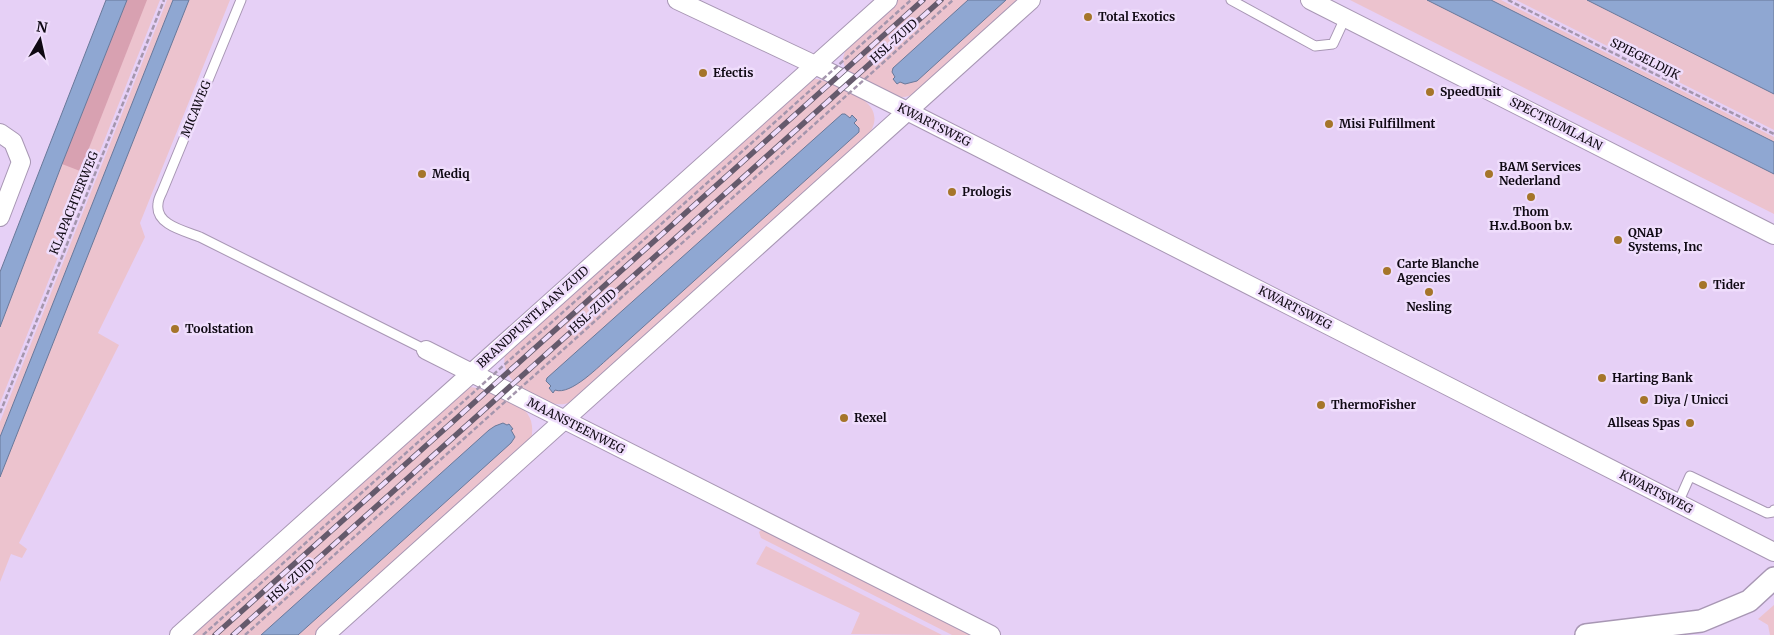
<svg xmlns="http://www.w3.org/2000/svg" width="1774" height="635" viewBox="0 0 1774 635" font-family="Merriweather,serif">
	<rect width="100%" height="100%" fill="#efddfc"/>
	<!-- built -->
	<path fill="#e6d0f6" d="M0 0H1774V635H0Z"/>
	<!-- green -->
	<path fill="#ecc3ce" d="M127 0H160L0 403V327L62 164Z
		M167 0H173L0 437V422Z
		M189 0H230L140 223 145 237 98 333 119 345 19 543 27 549 22 558 11 554 0 582V477Z
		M897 0H1021L916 93C912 95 907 97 902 97 893 96 852 76 847 70 845 67 843 63 843 59 846 38 882 14 897 0Z
		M1350 0H1427L1774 174V214Z
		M1491 0H1501L1774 137V142Z
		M1516 0H1587L1774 94V130Z
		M816 79C825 80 833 85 842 88 863 97 886 110 868 136L571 402C557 408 545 401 533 395 516 386 499 373 506 351L811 80Z
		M470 387C484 388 519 402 527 413 533 421 533 431 531 440L318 635H298L511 443V430L509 424 495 426 489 430 261 635H189L466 389Z
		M761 530 767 531 972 635H952L761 538 759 532Z
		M766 546 942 635 851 634 860 613 756 564Z
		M1774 605V635H1770L1768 625 1758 619Z"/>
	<!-- forest -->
	<path fill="#d8a1b1" d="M127 0H147L80 171 62 164Z"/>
	<!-- water -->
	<path fill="#8fa7d2" stroke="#697899" d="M106 0H127L62 164 0 327V272Z
		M173 0H189L0 477V437Z
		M968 0H1006L917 81 905 84 900 82 897 84 893 79 895 77 892 72 893 68Z
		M1427 0H1491L1774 142V174Z
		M1587 0H1774V94Z
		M842 114H845L850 118 852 115 857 120 854 123 859 128V132L612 355C600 365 571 396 555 390L553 393 549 388 551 386 546 381 547 378Z
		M503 423 507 425 509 424 513 429 511 430 515 437 511 443 298 635H261L489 430 495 426Z"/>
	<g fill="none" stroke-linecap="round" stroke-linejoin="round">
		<!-- service casing -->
		<g stroke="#a897b4" stroke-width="11">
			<path id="service" d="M241 0 162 192C160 196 158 200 158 204 155 225 185 231 200 237L426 350
				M1231 0 1315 46 1333 44 1345 18
				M1678 503 1690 476 1767 513 1773 512 1774 510"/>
		</g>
		<!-- minor casing -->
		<g stroke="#a897b4" stroke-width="20">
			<path id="minor" d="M677 0 815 65 907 111 1774 552
				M1310 0 1774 235
				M0 133 13 142 21 162 0 217
				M426 350 991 635
				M179 635 888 0
				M325 635 1031 0"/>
		</g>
		<!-- tertiary casing -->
		<g stroke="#a897b4" stroke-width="24">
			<path id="tertiary" d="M1586 635 1701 621 1749 601 1774 578"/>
		</g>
		<!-- path -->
		<path stroke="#a496ad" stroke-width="2.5" stroke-dasharray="5 2.5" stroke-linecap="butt" d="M1508 0 1774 134
			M0 413 164 0"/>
		<!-- service -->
		<use href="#service" stroke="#fff" stroke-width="9"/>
		<!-- minor -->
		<use href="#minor" stroke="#fff" stroke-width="18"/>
		<!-- tertiary -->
		<use href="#tertiary" stroke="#fff" stroke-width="21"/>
		<!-- rail casing -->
		<g stroke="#655a6c" stroke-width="5.5">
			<path id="rail" d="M215 635 923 0
				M233 635 941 0"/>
		</g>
		<!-- rail -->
		<use href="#rail" stroke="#efddfc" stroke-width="4" stroke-dasharray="11" stroke-linecap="butt"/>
		<!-- path-bridge -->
		<path stroke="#a496ad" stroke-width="2.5" stroke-dasharray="5 2.5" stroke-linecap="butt" d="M203 635 911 0
			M245 635 953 0"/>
	</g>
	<!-- markers -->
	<g fill="#a5752a" stroke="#efddfc" stroke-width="2">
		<circle cx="1088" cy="17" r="5"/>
		<circle cx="703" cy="73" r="5"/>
		<circle cx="1430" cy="92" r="5"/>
		<circle cx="1329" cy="124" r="5"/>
		<circle cx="422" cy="174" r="5"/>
		<circle cx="1489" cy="174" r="5"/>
		<circle cx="952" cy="192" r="5"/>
		<circle cx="1531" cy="197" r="5"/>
		<circle cx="1618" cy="240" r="5"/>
		<circle cx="1387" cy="271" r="5"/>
		<circle cx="1703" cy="285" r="5"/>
		<circle cx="1429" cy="292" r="5"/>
		<circle cx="175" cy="329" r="5"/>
		<circle cx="1602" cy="378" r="5"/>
		<circle cx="1644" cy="400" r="5"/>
		<circle cx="1321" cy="405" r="5"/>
		<circle cx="844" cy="418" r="5"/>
		<circle cx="1690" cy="423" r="5"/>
	</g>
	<g text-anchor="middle" stroke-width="5" stroke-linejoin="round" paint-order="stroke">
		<!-- poi labels -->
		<g font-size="12" font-weight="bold" fill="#0f0913" stroke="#efddfc" text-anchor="start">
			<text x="1098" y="21">Total Exotics</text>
			<text x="713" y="77">Efectis</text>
			<text x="1440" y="96">SpeedUnit</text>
			<text x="1339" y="128">Misi Fulfillment</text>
			<text x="1499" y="171">BAM Services<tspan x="1499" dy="14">Nederland</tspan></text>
			<text x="432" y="178">Mediq</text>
			<text x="962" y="196">Prologis</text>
			<text x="1531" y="216" text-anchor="middle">Thom<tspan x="1531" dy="14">H.v.d.Boon b.v.</tspan></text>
			<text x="1628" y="237">QNAP<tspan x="1628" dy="14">Systems, Inc</tspan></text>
			<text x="1397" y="268">Carte Blanche<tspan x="1397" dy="14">Agencies</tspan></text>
			<text x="1713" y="289">Tider</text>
			<text x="1429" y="311" text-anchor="middle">Nesling</text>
			<text x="185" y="333">Toolstation</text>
			<text x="1612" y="382">Harting Bank</text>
			<text x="1654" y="404">Diya / Unicci</text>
			<text x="1331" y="409">ThermoFisher</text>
			<text x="854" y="422">Rexel</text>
			<text x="1680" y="427" text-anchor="end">Allseas Spas</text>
		</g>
		<!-- street labels -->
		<g font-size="12" fill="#0f0913" stroke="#efddfc">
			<text transform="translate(894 41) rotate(-42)" y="4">HSL-ZUID</text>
			<text transform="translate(1645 59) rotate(27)" y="4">SPIEGELDIJK</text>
			<text transform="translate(196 109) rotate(-68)" y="4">MICAWEG</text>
			<text transform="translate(1556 124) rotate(27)" y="4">SPECTRUMLAAN</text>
			<text transform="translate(934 125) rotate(27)" y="4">KWARTSWEG</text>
			<text transform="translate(74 203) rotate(-68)" y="4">KLAPACHTERWEG</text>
			<text transform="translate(1295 308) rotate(27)" y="4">KWARTSWEG</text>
			<text transform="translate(593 311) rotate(-42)" y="4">HSL-ZUID</text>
			<text transform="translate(533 317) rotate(-42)" y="4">BRANDPUNTLAAN ZUID</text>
			<text transform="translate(576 426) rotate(27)" y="4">MAANSTEENWEG</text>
			<text transform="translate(1656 492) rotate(27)" y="4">KWARTSWEG</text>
			<text transform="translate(291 581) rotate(-42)" y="4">HSL-ZUID</text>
		</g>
	</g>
	<!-- north arrow -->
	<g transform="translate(40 40) rotate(9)" stroke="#efddfc" stroke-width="4" paint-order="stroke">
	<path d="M0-4L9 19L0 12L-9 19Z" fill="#0f0913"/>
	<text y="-8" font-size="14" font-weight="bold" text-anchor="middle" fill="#0f0913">N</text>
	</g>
</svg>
